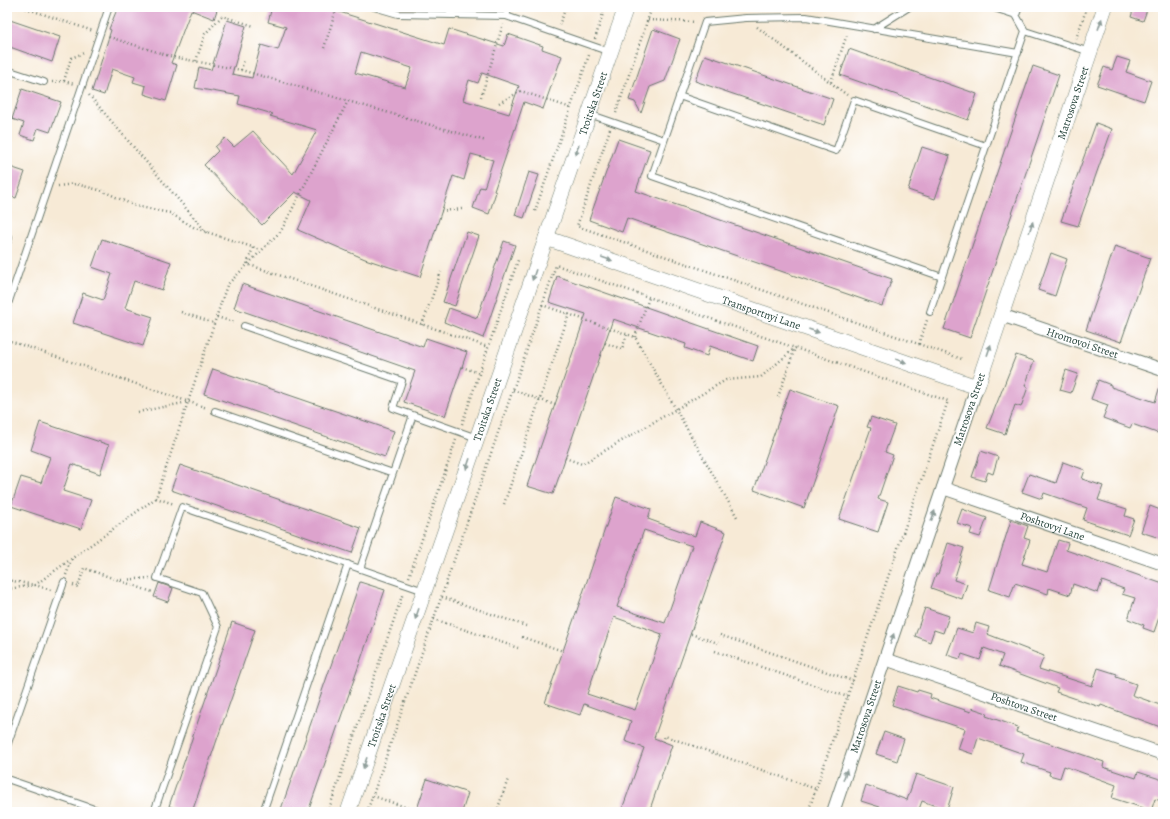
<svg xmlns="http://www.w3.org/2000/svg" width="1170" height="819" viewBox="0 0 1170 819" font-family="Alegreya,serif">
	<rect width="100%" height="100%" fill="#fff"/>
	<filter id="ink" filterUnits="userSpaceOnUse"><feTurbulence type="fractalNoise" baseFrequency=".025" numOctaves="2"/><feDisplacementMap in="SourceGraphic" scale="8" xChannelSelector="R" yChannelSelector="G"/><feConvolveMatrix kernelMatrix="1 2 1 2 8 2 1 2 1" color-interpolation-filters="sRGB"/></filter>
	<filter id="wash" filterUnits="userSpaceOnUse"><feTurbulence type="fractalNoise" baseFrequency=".012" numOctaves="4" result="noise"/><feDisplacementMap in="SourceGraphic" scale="16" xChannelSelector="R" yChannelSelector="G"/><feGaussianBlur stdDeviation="0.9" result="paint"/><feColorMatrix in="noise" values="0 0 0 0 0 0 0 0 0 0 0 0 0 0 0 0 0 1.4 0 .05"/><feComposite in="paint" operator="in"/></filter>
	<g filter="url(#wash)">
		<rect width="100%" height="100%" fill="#f7ead6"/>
		<g id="blocks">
			<!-- building -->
			<path fill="#dda3cd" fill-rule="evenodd" d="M118 7H218L214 19 191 10 171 63 177 65 166 101 144 94 146 86 133 82 135 77 112 69 104 95 92 91 111 30 109 29Z
				M272 7H331L330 9 444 45 449 29 504 46 508 34 543 46 542 49 562 56 543 109 524 102 494 191 496 192 489 214 473 208 480 187 484 188 493 160 471 154 464 180 453 176 420 277 365 259 298 230 311 200 295 192 262 225 204 165 218 151 215 147 225 138 234 147 253 131 293 174 317 130 270 116 273 114 238 104 240 96 195 88 199 67 211 70 227 20 246 26 232 74 252 78 261 45 278 50 286 27 268 22ZM361 52 412 68 405 87 355 73ZM482 73 519 86 509 114 463 100 469 80 478 83Z
				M1134 7H1148L1143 21 1131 17Z
				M7 19 60 37 52 62 7 46Z
				M653 29 680 39 665 81 650 87 641 113 635 102 629 100Z
				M849 49 977 94 968 120 840 75Z
				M705 55 833 99 824 125 695 81Z
				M1117 57 1130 61 1126 72 1151 81 1144 101 1097 85 1104 67 1112 70Z
				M1033 66 1059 75 970 338 944 329Z
				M22 89 61 102 50 132 38 128 34 140 20 135 24 123 12 119Z
				M1096 123 1112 129 1078 226 1061 221Z
				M618 139 650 150 636 191 892 279 882 306 627 218 622 232 589 220Z
				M922 147 950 156 935 199 908 190Z
				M7 166 25 172 16 198 7 195Z
				M529 172 539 175 524 218 515 215Z
				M467 232 479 236 455 306 443 302Z
				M102 239 171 262 162 290 134 281 125 308 153 317 143 346 73 323 83 293 103 300 112 274 92 267Z
				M504 241 515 245 483 338 444 322 449 308 477 318Z
				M1115 246 1150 258 1121 342 1086 330Z
				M1051 253 1067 259 1055 296 1038 290Z
				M557 276 758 346 753 361 710 346 707 356 685 348 686 344 613 319 553 494 527 486 586 314 549 302Z
				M242 284 423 347 426 338 467 352 445 416 404 402 415 371 234 308Z
				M1016 355 1034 361 1025 386 1028 387 1021 407 1015 405 1005 434 987 428Z
				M213 369 394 431 385 457 204 394Z
				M1066 370 1078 374 1071 393 1060 390Z
				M1098 380 1111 385V387L1155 402 1161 383H1163V425L1160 424 1157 433 1132 424 1130 428 1103 418 1108 405 1091 399Z
				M790 389 839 406 804 508 754 490Z
				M871 417 895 425 885 452 893 455 878 499 888 502 878 532 839 519 871 428 867 427Z
				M40 422 109 445 100 474 72 464 63 491 91 500 81 529 11 506 21 477 41 483 50 457 31 450Z
				M981 451 998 457 993 474 988 472 985 481 972 477Z
				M1063 462 1085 470 1082 479 1103 486 1098 500 1127 509 1125 516 1134 519 1128 535 1083 520 1087 508 1044 493 1042 499 1022 492 1029 474 1056 483Z
				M180 465 361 528 352 553 171 490Z
				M616 497 651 509 648 519 695 536 700 522 726 532 654 738 672 745 649 812H621L644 748 625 741 631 721 584 704 580 715 545 703ZM644 530 692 546 665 623 617 607ZM614 617 662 634 635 710 587 694Z
				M1150 506 1163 511V539L1141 532Z
				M962 509 987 518 980 537 970 534 972 528 957 523Z
				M1011 520 1028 526 1024 538 1030 540 1022 564 1047 572 1058 540 1068 543 1066 550 1163 584V606L1154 632 1143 628 1144 625 1128 619 1135 598 1122 594 1124 589 1102 581 1098 593 1073 584 1070 595 1049 588 1048 594 1015 583 1010 597 989 590Z
				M948 543 964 548 954 580 967 584 962 599 931 588 936 574H938Z
				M360 582 385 590 308 812H280Z
				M159 583 173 588 168 602 154 597Z
				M925 608 949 616 943 633 934 630 930 642 915 636Z
				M232 622 255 630 192 812H185L169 806Z
				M976 623 989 627 987 634 1044 656 1039 669 1092 686 1098 668 1117 674 1116 677 1136 684 1132 695 1160 705 1159 708 1163 709V728L1101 705 1100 707 1056 692 1058 688 999 666 1003 655 984 648 980 660 962 654 960 659 947 655 957 628 973 633Z
				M898 686 917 692 918 690 931 694 930 698 971 712 972 708 987 713 986 716 1018 727 1016 732 1104 762 1103 767 1136 778 1138 772 1163 780 1161 801 1155 799 1151 811 1134 805 1112 798 1116 785 1064 766 1060 778 1049 775 1050 772 1021 762 1024 754 978 738 973 754 958 749 965 729 892 705Z
				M884 732 904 739 897 761 876 754Z
				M916 774 954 787 947 810 922 801 918 812H885L886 809 861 801 866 785 907 800Z
				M427 779 468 793 462 812H416Z"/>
		</g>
	</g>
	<g filter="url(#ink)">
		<use href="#blocks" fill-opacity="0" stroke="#6b7a6d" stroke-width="1"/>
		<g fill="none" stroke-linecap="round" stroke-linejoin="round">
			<!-- service casing -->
			<g stroke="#6b7a6d" stroke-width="8">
				<path id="service" d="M374 7 398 14 506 16 610 52
					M991 7 1016 15 1025 31 1090 52
					M1016 15 1019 7
					M506 16 509 7
					M874 29 909 7
					M7 70 44 82
					M679 96 836 151 854 100 986 146
					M589 114 664 140
					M7 238H9L7 243
					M942 277 652 176 705 22 746 18 806 17 1018 53
					M7 307 109 7
					M930 312 1025 31
					M244 326 402 381 393 408 477 438
					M215 411 393 473
					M360 569 413 415
					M7 746 64 582
					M7 779 103 812
					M154 812 218 627 202 593 157 578 182 507 424 591
					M263 812 348 564"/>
			</g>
			<!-- minor casing -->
			<g stroke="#6b7a6d" stroke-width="14">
				<g id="minor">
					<path id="s1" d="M1001 315 1163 370"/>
					<path id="s2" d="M943 488 1163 564"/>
					<path id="s3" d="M885 659 1163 754"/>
					<path id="s4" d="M833 812 977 387"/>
				</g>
			</g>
			<!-- tertiary casing -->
			<g stroke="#6b7a6d" stroke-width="16">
				<g id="tertiary">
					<path id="s5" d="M546 238 977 387 1105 7"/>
					<path id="s6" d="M348 812 626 7"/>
				</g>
			</g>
			<!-- path -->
			<path stroke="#6b7a6d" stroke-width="2.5" stroke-dasharray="1 3" stroke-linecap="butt" d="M22 7 93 31
				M648 20 696 22
				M559 25 566 7
				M757 27 847 95
				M109 37 173 57 241 70 486 141
				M595 39 605 7
				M1076 39 1087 7
				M324 48 337 7
				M196 61 205 34 222 16 254 26
				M241 70 244 60
				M64 81 71 58 84 53
				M52 82 64 81 74 84
				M831 82 847 34
				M89 95 207 233
				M481 97 503 24
				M499 103 521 91 571 108
				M616 113 652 7
				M610 129 577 226 962 359
				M58 186 76 184 103 191 135 206 170 213 195 228 261 250
				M441 211 462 209
				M535 211 589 55
				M253 248 247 264 488 347
				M542 305 635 337 737 517
				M181 312 214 323
				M217 317 236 323
				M422 325 441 272
				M635 337 649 298
				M7 340 207 408
				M605 343 622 349 627 334
				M919 344 927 320
				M462 367 479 373
				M513 390 555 405
				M778 397 795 348
				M138 412 188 402
				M462 424 518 260
				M565 458 582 464 726 380 761 377 795 348
				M156 498 174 504
				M504 504 569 314
				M66 575 72 559
				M409 577 456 440
				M7 580 35 585 51 590
				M121 580 150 578
				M73 585 78 587 84 568 152 592
				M7 589 35 585 156 498 227 285 281 231 348 101
				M442 597 526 626
				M434 619 518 648
				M691 634 718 643
				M720 635 853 681
				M522 637 563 651
				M715 651 848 697
				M663 742 665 736 816 789
				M373 796 417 811
				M498 808 508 779
				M328 812 403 593
				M367 812 556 265 948 401 808 812"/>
			<!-- service -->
			<use href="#service" stroke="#fff" stroke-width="6"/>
			<!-- minor -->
			<use href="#minor" stroke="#fff" stroke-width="12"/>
			<!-- tertiary -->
			<use href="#tertiary" stroke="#fff" stroke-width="15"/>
		</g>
		<!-- one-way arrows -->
		<defs><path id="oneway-solid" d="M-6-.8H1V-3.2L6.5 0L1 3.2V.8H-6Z"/></defs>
		<g fill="#8f9e9a">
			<use href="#oneway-solid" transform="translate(1100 24) rotate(-71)"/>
			<use href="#oneway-solid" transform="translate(577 150) rotate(109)"/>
			<use href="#oneway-solid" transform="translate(1031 227) rotate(-71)"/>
			<use href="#oneway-solid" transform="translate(607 259) rotate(19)"/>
			<use href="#oneway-solid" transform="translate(534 275) rotate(109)"/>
			<use href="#oneway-solid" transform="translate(814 331) rotate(19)"/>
			<use href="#oneway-solid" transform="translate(989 350) rotate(-71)"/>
			<use href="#oneway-solid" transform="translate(901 361) rotate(19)"/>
			<use href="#oneway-solid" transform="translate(468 464) rotate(109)"/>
			<use href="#oneway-solid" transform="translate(933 516) rotate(-71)"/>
			<use href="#oneway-solid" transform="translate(417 614) rotate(109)"/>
			<use href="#oneway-solid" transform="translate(892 639) rotate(-71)"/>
			<use href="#oneway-solid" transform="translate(365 763) rotate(109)"/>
			<use href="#oneway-solid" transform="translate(845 775) rotate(-71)"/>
		</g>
	</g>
	<g text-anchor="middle" stroke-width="3.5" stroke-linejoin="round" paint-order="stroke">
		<!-- street labels -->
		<g font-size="11" fill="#1f3d34" stroke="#fff">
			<text dy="4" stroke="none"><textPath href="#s6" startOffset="750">Troitska Street</textPath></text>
			<text dy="4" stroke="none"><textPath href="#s5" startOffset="756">Matrosova Street</textPath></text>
			<text dy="4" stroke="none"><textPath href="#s5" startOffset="228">Transportnyi Lane</textPath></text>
			<text dy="4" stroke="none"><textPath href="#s1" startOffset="86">Hromovoi Street</textPath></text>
			<text transform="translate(969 409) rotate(-71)" y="4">Matrosova Street</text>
			<text dy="4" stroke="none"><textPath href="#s6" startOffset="426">Troitska Street</textPath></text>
			<text dy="4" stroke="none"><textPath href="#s2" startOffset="116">Poshtovyi Lane</textPath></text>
			<text dy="4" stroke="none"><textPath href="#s3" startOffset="147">Poshtova Street</textPath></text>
			<text dy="4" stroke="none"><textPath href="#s6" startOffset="102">Troitska Street</textPath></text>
			<text dy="4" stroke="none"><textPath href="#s4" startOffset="101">Matrosova Street</textPath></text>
		</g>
	</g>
	<!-- margin -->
	<rect width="1170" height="819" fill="none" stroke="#fff" stroke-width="24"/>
</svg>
